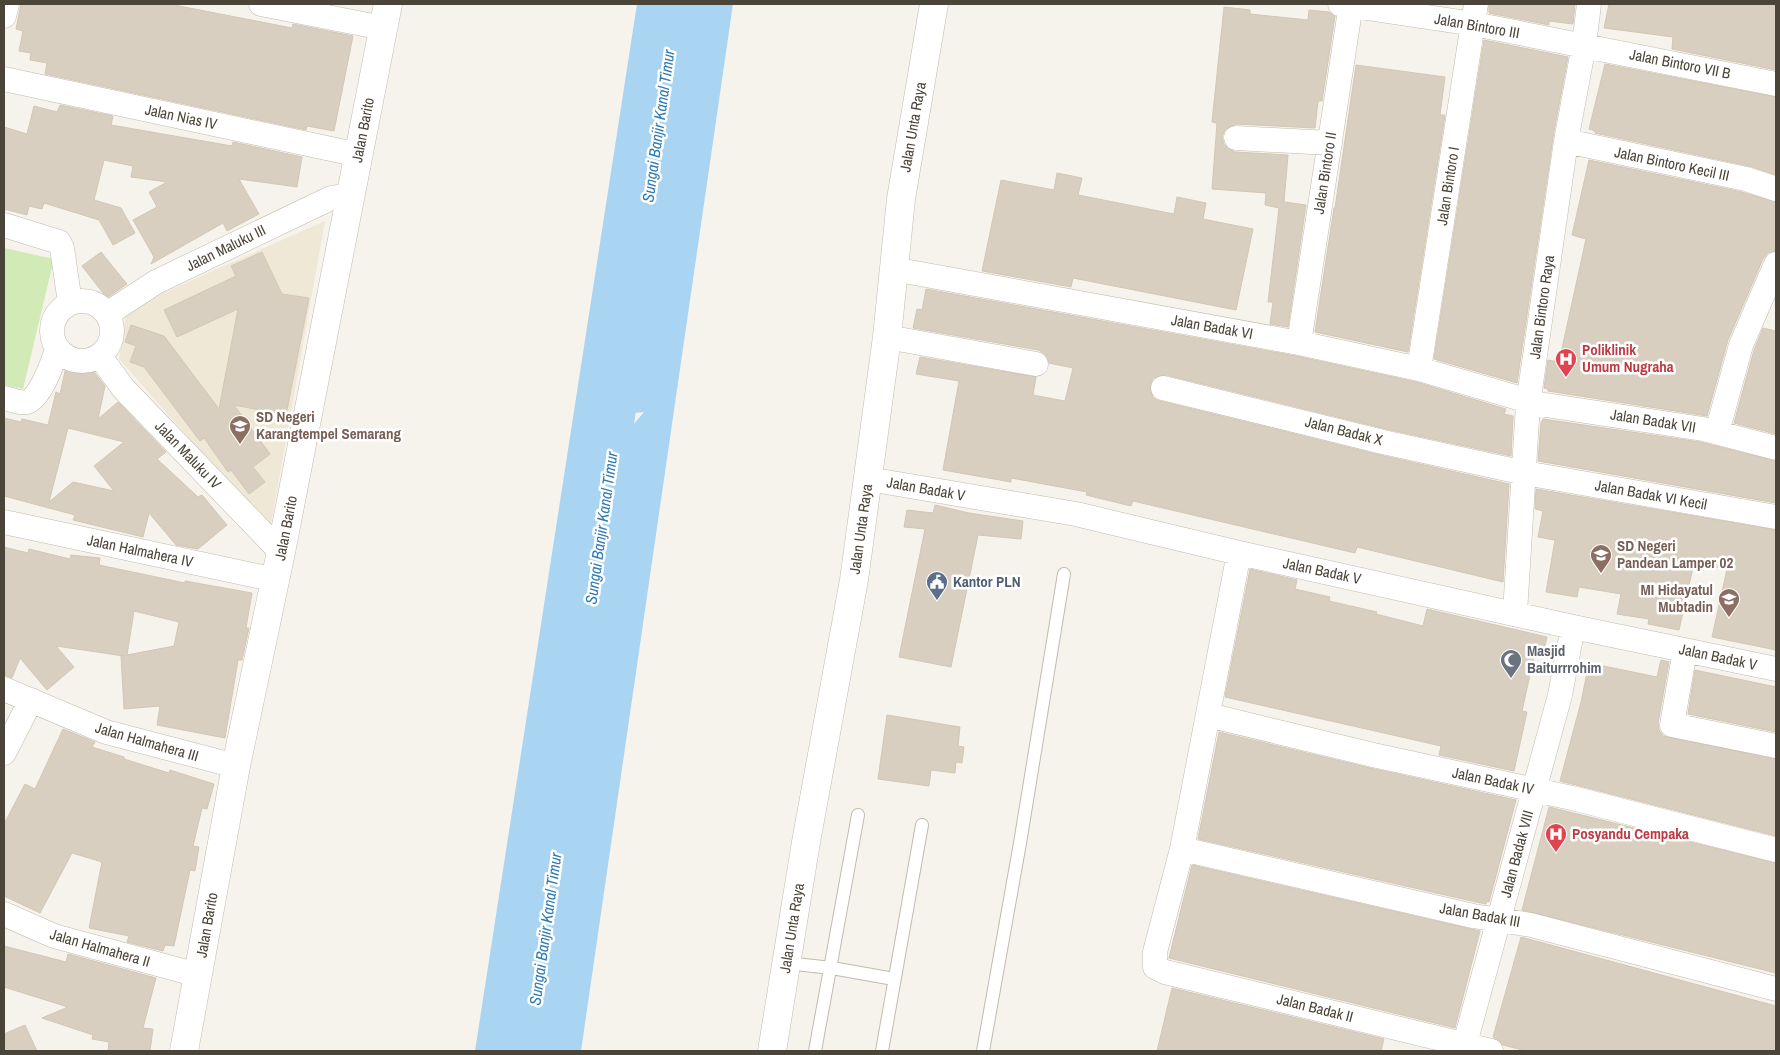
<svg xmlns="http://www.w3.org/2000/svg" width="1780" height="1055" viewBox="0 0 1780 1055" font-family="'Archivo Narrow',sans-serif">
	<rect width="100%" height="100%" fill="#f6f3ec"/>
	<!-- education -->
	<path fill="#efe8d6" d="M325 221 270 530 119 359 127 309Z"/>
	<!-- green -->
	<path fill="#d2eab5" d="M4 248 54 259 23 389 4 385Z"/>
	<!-- water -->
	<path fill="#a9d4f2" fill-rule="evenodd" d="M637 4H733L581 1051H475ZM630 357 636 390 631 400 634 413 644 412 634 424 632 433 623 439 618 412 625 361Z"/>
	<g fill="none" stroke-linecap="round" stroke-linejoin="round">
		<!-- river -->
		<path stroke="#a9d4f2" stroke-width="36" d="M612 453 628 335"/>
	</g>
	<!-- building -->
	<path fill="#d8cfc1" stroke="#d3c7b4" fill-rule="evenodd" d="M21 4H169L292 28 293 24 353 36 334 131 307 126 306 130 45 74 47 63 30 60 31 53 19 51 23 31 16 29Z
		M1489 4H1575L1573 24 1549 21V25L1489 13Z
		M1609 4H1776V70L1672 49 1673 37 1604 28Z
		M1224 7 1250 10V14L1308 20 1309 10 1329 12 1335 16 1322 101H1318L1315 128 1236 124 1225 130 1222 137 1224 145 1235 152 1288 155 1284 202 1306 205 1288 327 1270 324 1273 302H1268L1279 208 1265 205 1266 193 1212 189 1217 123 1212 122Z
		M1484 40 1568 57 1554 131 1517 383 1434 359Z
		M1605 64 1776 97V175L1749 166 1595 133V131L1589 129Z
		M1356 65 1445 77 1440 115H1445L1408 352 1315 332 1334 208H1335Z
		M60 105 113 116 111 125 232 146 233 142 302 157 297 187 239 179 259 214 227 231 223 223 151 264 154 257 133 220 157 207 149 192 167 182 131 177 133 166 104 160 94 200 121 208 135 233 113 245 99 220 44 203 42 209 29 206 27 215 4 209V127L27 134 34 106 57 112Z
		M1589 160 1742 192 1776 202V251L1768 253 1763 259 1728 340 1707 416 1548 391V389L1544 388 1548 360 1559 362 1586 239 1572 235Z
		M1057 173 1082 178 1078 195 1174 214 1177 197 1206 203 1203 219 1253 229 1236 310 1073 278 1071 287 982 271 1001 180 1054 190Z
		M101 252 127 284 107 298 82 266Z
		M262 252 282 294 309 298 286 415 234 405 270 454 253 467 265 482 249 494 231 470 228 472 204 438 200 441 144 367 130 362 136 346 125 342 131 325 164 336 219 409 238 309 177 337 164 310 236 276 231 266Z
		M926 289 1296 356 1416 382 1506 409 1504 414 1513 416 1511 456 1386 429 1166 375 1153 378 1150 385 1153 398 1160 401 1380 455 1509 484 1503 582 1357 547 1355 553 1133 501 1131 506 1086 495 1087 492 1011 478V482L943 470 959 381 916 374 920 357 1036 377 1033 395 1065 401 1073 368 1049 363 1045 354 1038 350 913 328 917 309 922 310Z
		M1763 328 1776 331V434L1734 423 1754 350Z
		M66 367 95 373 105 386 98 419 118 402 166 452 157 459 198 497 202 495 227 525 198 549 176 545 149 513 143 537 73 520 75 515 4 496V418L21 422 22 419 48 425 56 392 60 394ZM68 428 124 442 94 466 114 491 73 482 49 502Z
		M1543 419 1700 442 1776 461V503L1538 461 1541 423Z
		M1536 489 1776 530V650L1712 637 1727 569 1694 563 1679 630 1648 624 1649 619 1617 614 1621 594 1579 587 1577 597 1546 592 1555 540 1538 537 1543 511 1535 509Z
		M935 505 969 513 1023 521 1021 539 978 535 951 667 899 657 925 529 904 527 907 510 933 513Z
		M4 547 28 553 29 549 70 559 71 555 100 558 99 565 185 583V581L252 593 246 628H249L242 660H238L225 738 157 725 160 706 124 709 121 656H124L56 646 74 667 47 690 20 658 12 678 4 675ZM134 611 179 622 174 646 127 655Z
		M1250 569 1297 580 1295 589 1330 597 1329 601 1377 612 1376 614 1423 626 1427 609 1547 637 1543 654 1535 652 1522 711 1527 712 1514 771 1439 755 1441 746 1225 697Z
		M1661 660 1669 662 1658 723 1659 730 1663 736 1776 759V836L1560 781 1581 702 1589 663 1657 677Z
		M1695 670 1776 687V732L1688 714Z
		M887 715 960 727 958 746 964 747 962 763 956 762 955 773 931 770 929 786 878 779Z
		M63 729 95 742 92 747 124 757V759L169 773 170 770 214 784 207 809 202 808 193 846 199 847 195 871 190 870 174 946 165 945 163 951 127 942 129 936 89 928 102 862 72 853 40 913 4 896V824L25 784 35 789Z
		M1219 732 1370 768 1516 800 1489 902 1487 901 1486 904 1476 902 1198 839Z
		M1549 807 1776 863V973L1522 910Z
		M1192 865 1480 931 1455 1028 1169 958Z
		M1521 937 1776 1006V1051H1526L1503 1045 1493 1037Z
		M4 946 66 962 68 954 156 978 143 1028 153 1029 150 1051H108L109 1042 92 1039 93 1035 42 1018 68 1007 4 987Z
		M1172 988 1384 1039 1381 1051H1157Z
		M25 1025 37 1051H4V1034Z"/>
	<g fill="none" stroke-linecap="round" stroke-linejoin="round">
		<!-- service casing -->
		<g stroke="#c2bbae" stroke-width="14">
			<path id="service" d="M786 963 832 968 894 979
				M815 1051 858 815
				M882 1051 922 825
				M983 1051 1020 843 1064 574"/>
		</g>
		<!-- minor casing -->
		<g stroke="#c2bbae" stroke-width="25">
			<path id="minor" d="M261 4 383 28
				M1340 4 1474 24 1776 84
				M4 16 7 4
				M4 79 359 155
				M1236 138 1330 143
				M1566 141 1746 179 1776 189
				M4 225 59 242 62 248 70 303
				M893 269 1299 343 1419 369 1539 404 1703 429 1776 448
				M52 331a30 30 0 1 1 60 0a30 30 0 1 1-60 0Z
				M107 314 156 282 331 198 351 195
				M887 337 1036 364
				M1299 343 1351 4
				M100 356 123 388 281 552
				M1419 369 1476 4
				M1163 388 1383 442 1525 473 1776 517
				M4 398C10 399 20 404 27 402 41 397 53 362 57 349
				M1717 432 1741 345 1776 264
				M868 479 1076 514 1239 553 1573 627 1776 669
				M4 522 276 580
				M1239 553 1182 849 1155 952V967L1165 972 1491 1051
				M1515 613 1528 404 1566 141 1584 45 1589 4
				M1685 650 1672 725 1776 746
				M4 689 106 732 236 766
				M1208 715 1373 755 1572 798 1776 850
				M4 753 31 700
				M1182 849 1473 916 1531 925 1776 989
				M4 914 54 936 198 975
				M1463 1051 1560 695 1573 627"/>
		</g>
		<!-- tertiary casing -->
		<g stroke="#c2bbae" stroke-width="29">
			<path id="tertiary" d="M184 1051 236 766 281 552 388 4
				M772 1051 806 842 854 580 887 337 901 199 934 4"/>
		</g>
		<!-- service -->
		<use href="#service" stroke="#fff" stroke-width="12"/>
		<!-- minor -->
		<use href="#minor" stroke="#fff" stroke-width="24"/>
		<!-- tertiary -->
		<use href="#tertiary" stroke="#fff" stroke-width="28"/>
	</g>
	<!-- icons -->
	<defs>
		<g id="hospital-pin" transform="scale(1.125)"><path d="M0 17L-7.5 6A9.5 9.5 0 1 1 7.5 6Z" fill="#e0444e" stroke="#fff"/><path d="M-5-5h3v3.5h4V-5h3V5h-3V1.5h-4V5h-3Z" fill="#fff"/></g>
		<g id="school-pin" transform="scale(1.125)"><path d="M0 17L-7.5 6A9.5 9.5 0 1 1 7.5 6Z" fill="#8d6e63" stroke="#fff"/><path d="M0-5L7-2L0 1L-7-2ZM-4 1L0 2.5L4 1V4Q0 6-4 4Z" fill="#fff"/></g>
		<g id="civic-pin" transform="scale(1.125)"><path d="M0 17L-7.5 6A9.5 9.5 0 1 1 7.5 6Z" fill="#5c6f8a" stroke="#fff"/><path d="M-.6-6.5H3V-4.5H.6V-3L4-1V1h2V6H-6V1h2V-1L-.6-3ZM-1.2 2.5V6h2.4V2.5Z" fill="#fff"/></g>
		<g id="mosque-pin" transform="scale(1.125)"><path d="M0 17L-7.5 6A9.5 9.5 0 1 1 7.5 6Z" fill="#6b7280" stroke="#fff"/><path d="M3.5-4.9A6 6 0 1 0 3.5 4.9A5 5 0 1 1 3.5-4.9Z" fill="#fff"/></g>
	</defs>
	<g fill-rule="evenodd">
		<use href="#hospital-pin" x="1566" y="359"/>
		<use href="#school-pin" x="240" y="426"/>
		<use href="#school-pin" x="1601" y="555"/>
		<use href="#civic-pin" x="937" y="582"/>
		<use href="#school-pin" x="1729" y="599"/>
		<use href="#mosque-pin" x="1511" y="660"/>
		<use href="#hospital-pin" x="1556" y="834"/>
	</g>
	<g text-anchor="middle" stroke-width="5" stroke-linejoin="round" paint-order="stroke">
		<!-- street labels -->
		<g font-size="15" fill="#4b4439" stroke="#fff">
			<text transform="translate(1477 26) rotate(10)" y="5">Jalan Bintoro III</text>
			<text transform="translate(1680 64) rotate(11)" y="5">Jalan Bintoro VII B</text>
			<text transform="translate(181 117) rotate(12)" y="5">Jalan Nias IV</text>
			<text transform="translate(913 127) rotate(-80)" y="5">Jalan Unta Raya</text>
			<text transform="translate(363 130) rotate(-79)" y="5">Jalan Barito</text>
			<text transform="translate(1672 164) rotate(12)" y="5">Jalan Bintoro Kecil III</text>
			<text transform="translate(1325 173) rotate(-81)" y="5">Jalan Bintoro II</text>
			<text transform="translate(1448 186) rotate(-81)" y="5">Jalan Bintoro I</text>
			<text transform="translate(226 248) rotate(-26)" y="5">Jalan Maluku III</text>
			<text transform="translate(1542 307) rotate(-82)" y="5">Jalan Bintoro Raya</text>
			<text transform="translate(1212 327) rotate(10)" y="5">Jalan Badak VI</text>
			<text transform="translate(1653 421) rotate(9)" y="5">Jalan Badak VII</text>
			<text transform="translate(1344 431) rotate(14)" y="5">Jalan Badak X</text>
			<text transform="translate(188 455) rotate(46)" y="5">Jalan Maluku IV</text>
			<text transform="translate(926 489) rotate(10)" y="5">Jalan Badak V</text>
			<text transform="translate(1651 495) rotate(10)" y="5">Jalan Badak VI Kecil</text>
			<text transform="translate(286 528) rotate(-79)" y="5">Jalan Barito</text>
			<text transform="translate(861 529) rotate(-82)" y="5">Jalan Unta Raya</text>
			<text transform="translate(140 551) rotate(12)" y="5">Jalan Halmahera IV</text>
			<text transform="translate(1322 571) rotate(12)" y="5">Jalan Badak V</text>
			<text transform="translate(1718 657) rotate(12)" y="5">Jalan Badak V</text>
			<text transform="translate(147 742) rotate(16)" y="5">Jalan Halmahera III</text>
			<text transform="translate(1493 781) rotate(12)" y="5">Jalan Badak IV</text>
			<text transform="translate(1517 854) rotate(-75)" y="5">Jalan Badak VIII</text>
			<text transform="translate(1480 915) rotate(10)" y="5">Jalan Badak III</text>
			<text transform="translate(207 925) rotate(-80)" y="5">Jalan Barito</text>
			<text transform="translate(792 928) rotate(-81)" y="5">Jalan Unta Raya</text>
			<text transform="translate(100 948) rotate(16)" y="5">Jalan Halmahera II</text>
			<text transform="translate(1315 1008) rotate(14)" y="5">Jalan Badak II</text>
		</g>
		<!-- health labels -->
		<g font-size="15" font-weight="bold" fill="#be3a42" stroke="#fff" text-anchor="start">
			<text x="1582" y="355">Poliklinik<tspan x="1582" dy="17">Umum Nugraha</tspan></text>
			<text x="1572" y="839">Posyandu Cempaka</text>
		</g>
		<!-- education labels -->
		<g font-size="15" font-weight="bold" fill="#785e54" stroke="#fff" text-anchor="start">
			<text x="256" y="422">SD Negeri<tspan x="256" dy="17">Karangtempel Semarang</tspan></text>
			<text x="1617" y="551">SD Negeri<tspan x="1617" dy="17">Pandean Lamper 02</tspan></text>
			<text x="1713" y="595" text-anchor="end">MI Hidayatul<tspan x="1713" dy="17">Mubtadin</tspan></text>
		</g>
		<!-- service labels -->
		<g font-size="15" font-weight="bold" fill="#4e5e75" stroke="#fff" text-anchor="start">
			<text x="953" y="587">Kantor PLN</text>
		</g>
		<!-- worship labels -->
		<g font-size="15" font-weight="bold" fill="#5b616d" stroke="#fff" text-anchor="start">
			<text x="1527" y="656">Masjid<tspan x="1527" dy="17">Baiturrrohim</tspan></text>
		</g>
		<!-- water labels -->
		<g font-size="16" font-style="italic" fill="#2e7ab2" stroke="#fff">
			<text transform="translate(658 126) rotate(-82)" y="6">Sungai Banjir Kanal Timur</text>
			<text transform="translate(601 528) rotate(-82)" y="6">Sungai Banjir Kanal Timur</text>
			<text transform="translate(545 929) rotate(-82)" y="6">Sungai Banjir Kanal Timur</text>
		</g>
	</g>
	<!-- border -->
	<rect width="1780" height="1055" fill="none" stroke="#4b4439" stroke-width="10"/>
</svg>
